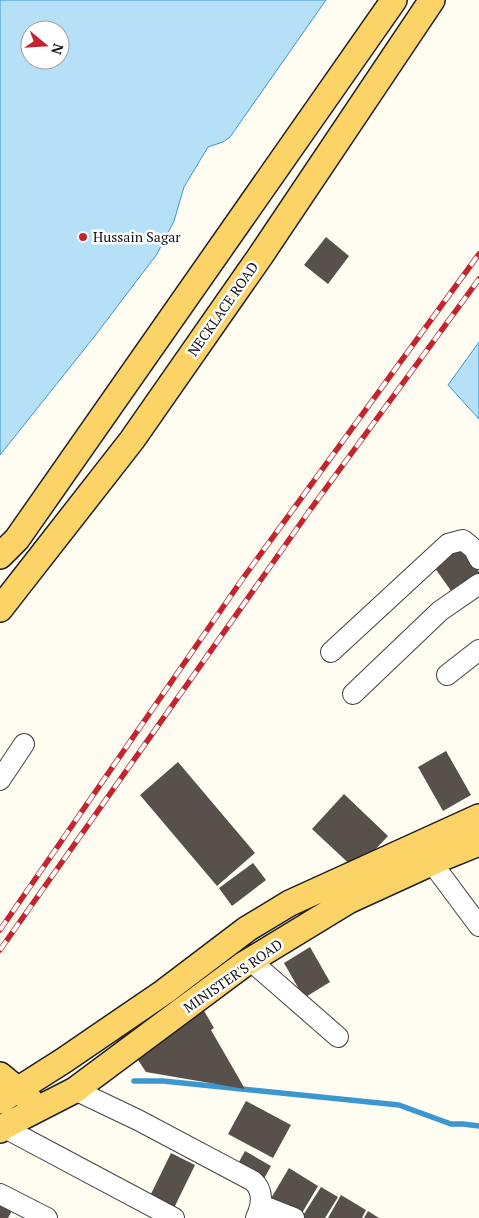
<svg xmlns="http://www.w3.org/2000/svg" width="479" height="1218" viewBox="0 0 479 1218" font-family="'PT Serif',serif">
	<rect width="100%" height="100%" fill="#fffcf2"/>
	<!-- water -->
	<path fill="#b5e0f7" stroke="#3b97d0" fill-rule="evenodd" d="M0 0H326L230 137 223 142 208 147 184 187 174 221 157 254 94 337 0 455ZM30 30H60V60H30Z
		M479 342V419L448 385Z"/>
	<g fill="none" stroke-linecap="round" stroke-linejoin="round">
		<!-- stream -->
		<path stroke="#3b97d0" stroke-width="5.5" d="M134 1081H163L399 1105 451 1124H463L479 1126"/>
	</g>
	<!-- building -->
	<path fill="#58504b" d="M326 237 349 256 328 284 304 265Z
		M460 545 479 572V577L454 595 432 564Z
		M446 751 471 795 443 811 418 767Z
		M178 762 255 853 217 886 140 795Z
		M344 794 388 836 356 870 312 829Z
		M253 863 266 880 232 906 219 888Z
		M310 947 330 982 304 998 284 963Z
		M203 1009 214 1028 211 1030 245 1089 146 1072 138 1060Z
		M246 1101 291 1125 273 1158 228 1134Z
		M245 1151 271 1166 261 1184 235 1169Z
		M171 1153 195 1165 174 1208 150 1196Z
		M289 1168 318 1186 299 1218 270 1200Z
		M321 1187 338 1197 325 1218H305L302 1217Z
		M341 1195 366 1210 362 1218H328Z
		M0 1200 14 1207 8 1218H0Z
		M368 1211 379 1218H364Z"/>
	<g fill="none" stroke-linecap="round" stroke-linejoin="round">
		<!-- minor casing -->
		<g stroke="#424242" stroke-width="22">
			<path id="minor" d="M331 652 448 544 463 540 474 549 479 559
				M447 675 479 650
				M353 694 440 611 479 584
				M0 780 24 744
				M432 863 479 926
				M251 961 338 1037
				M75 1090 138 1120 253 1181C264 1191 262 1205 256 1218
				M3 1127 174 1218
				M0 1194 47 1218
				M261 1205 294 1218"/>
		</g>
		<!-- major casing -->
		<g stroke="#202020" stroke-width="28">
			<path id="major" d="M0 556 17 539 394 0
				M0 609 132 440 261 255 432 0
				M0 1075 30 1100
				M0 1101 63 1061 164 992 247 929 290 903 479 817
				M0 1130 3 1127 75 1090 243 965 348 901 442 858 479 843"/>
		</g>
		<!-- minor -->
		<use href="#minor" stroke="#fff" stroke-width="20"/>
		<!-- major -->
		<use href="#major" stroke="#fbd366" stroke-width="25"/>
		<!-- rail casing -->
		<g stroke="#c3242e" stroke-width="5.5">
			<path id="rail" d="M0 930 241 581 479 254
				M0 950 310 510 479 279"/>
		</g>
		<!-- rail -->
		<use href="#rail" stroke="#fff" stroke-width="4" stroke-dasharray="11" stroke-linecap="butt"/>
	</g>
	<!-- markers -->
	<circle fill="#c3242e" stroke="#fff" stroke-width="2" cx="83" cy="237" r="5"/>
	<g text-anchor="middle" stroke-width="5" stroke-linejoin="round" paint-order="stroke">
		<!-- poi labels -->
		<g font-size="14" fill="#0f0f0f" stroke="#fff" text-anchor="start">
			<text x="93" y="242">Hussain Sagar</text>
		</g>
		<!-- street labels -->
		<g font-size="14" fill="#0f0f0f" stroke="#fff">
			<text transform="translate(223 309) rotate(-55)" y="5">NECKLACE ROAD</text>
			<text transform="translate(233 976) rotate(-35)" y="5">MINISTER'S ROAD</text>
		</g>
	</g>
	<!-- north arrow -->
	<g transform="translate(45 45) rotate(108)"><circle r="24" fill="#ffffff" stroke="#9f9f9f"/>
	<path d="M0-4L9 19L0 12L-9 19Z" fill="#c3242e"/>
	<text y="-8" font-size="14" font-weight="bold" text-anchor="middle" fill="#0f0f0f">N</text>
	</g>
</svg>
